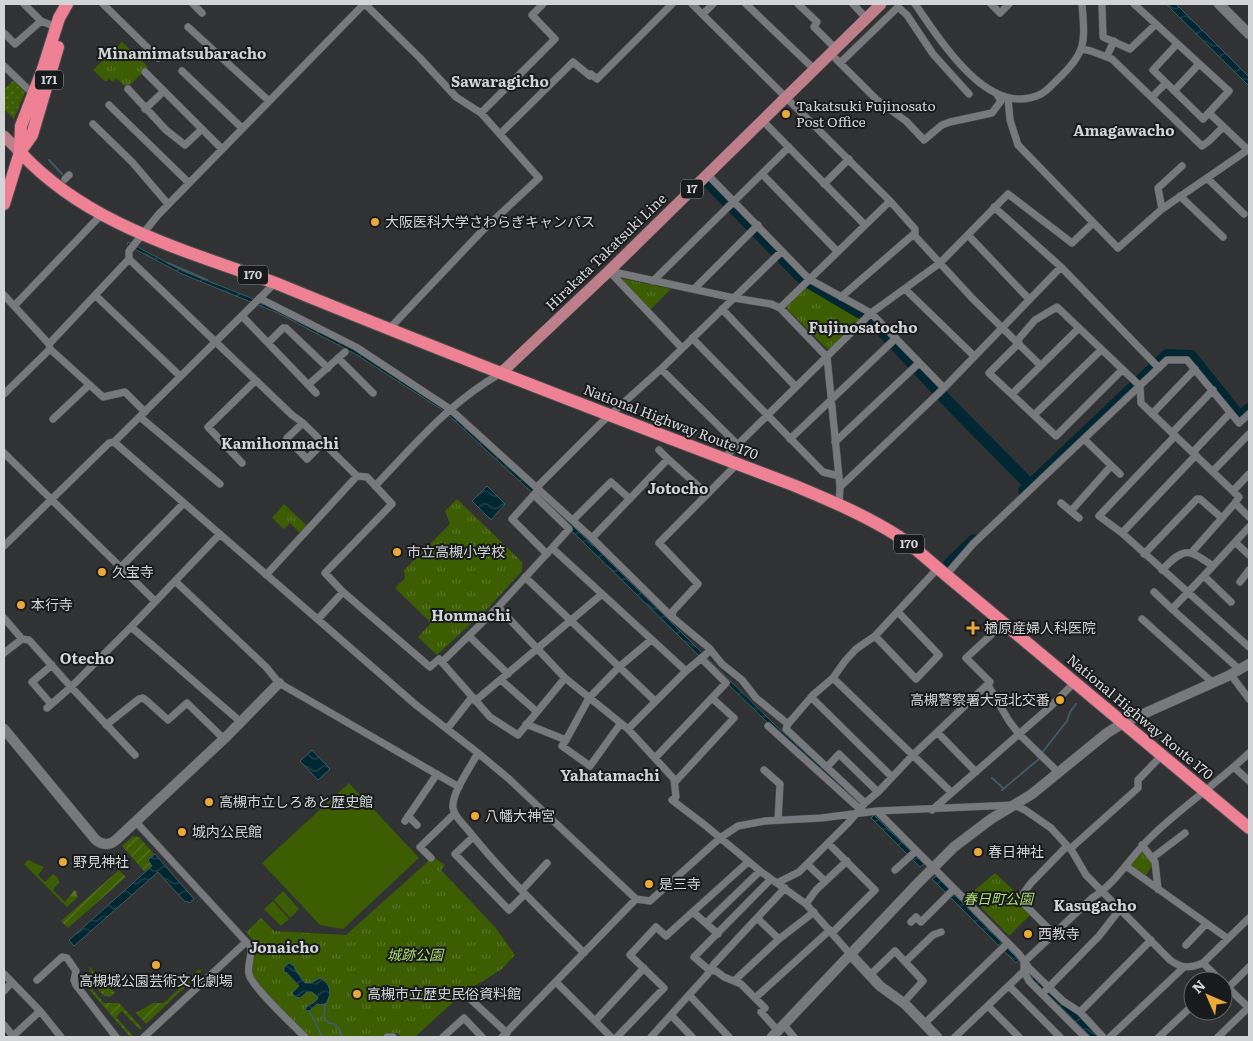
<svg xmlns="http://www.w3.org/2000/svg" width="1253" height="1041" viewBox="0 0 1253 1041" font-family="Literata,'Noto Sans JP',serif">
	<defs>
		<pattern id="grass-dots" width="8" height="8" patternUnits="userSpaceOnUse" patternTransform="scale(1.25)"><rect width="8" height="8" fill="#3c5d02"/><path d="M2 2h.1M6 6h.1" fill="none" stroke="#577326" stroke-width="1.8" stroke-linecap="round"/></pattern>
		<pattern id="forest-firs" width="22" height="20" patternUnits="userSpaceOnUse" patternTransform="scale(1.25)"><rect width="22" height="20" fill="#3c5d02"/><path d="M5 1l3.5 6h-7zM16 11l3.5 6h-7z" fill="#577326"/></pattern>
		<pattern id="park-tufts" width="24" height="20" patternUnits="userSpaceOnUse" patternTransform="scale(1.25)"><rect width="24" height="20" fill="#3c5d02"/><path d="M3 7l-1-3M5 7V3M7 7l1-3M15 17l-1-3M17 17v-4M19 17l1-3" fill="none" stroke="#577326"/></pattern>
		<pattern id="garden-furrows" width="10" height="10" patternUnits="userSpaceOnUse" patternTransform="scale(1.25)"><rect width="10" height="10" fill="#3c5d02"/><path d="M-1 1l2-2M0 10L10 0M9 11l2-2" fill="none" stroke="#577326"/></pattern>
		<pattern id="water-waves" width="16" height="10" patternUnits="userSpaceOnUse" patternTransform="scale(1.25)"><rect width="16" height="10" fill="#002732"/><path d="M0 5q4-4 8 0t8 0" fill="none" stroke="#24454f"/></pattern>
	</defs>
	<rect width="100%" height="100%" fill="#303234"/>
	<!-- grass -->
	<path fill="url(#grass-dots)" d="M15 79 26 90 14 119 4 109V89Z
		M90 967 104 984 106 983 115 993 110 997 104 996 91 982 92 974 89 968Z"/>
	<!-- forest -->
	<path fill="url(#forest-firs)" d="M28 860 44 867 38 875 45 882 53 874 58 878 59 882 53 890 65 902 74 890 77 892 76 894 78 897 67 907 24 864Z"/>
	<!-- park -->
	<path fill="url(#park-tufts)" d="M122 42 148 67 127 88 116 78 113 82 109 79 106 82 93 70Z
		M624 279 671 289 650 310 622 281Z
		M807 286 863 317 830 349H827L787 309V305Z
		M457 499 522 562V571L490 606 437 655 418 637 431 623 395 588 405 578 404 570 450 524 445 511Z
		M284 504 307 526 300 533 290 523 284 529 272 518Z
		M1142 848 1154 863 1144 878 1129 866Z
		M433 857 445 865 441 870 495 927 515 955 502 969 462 994 415 1037H401L397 1033 383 1035 381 1037H307L253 979 251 969 258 946 246 932 261 918 274 931 346 935Z
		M995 873 1019 895 1031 914 1009 936 969 895Z"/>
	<!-- garden -->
	<path fill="url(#garden-furrows)" d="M133 836 139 837 154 854 147 860 152 866 145 872 122 846Z
		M119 870 126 877 68 928 61 921Z
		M198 970H201V972L146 1024 136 1013 153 1003H163L166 1001Z
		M86 982 104 1003H119L142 1028 140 1030 122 1011 116 1017 133 1036 130 1037 87 987Z"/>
	<!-- pitch -->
	<path fill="#3c5d02" d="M349 783 419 858 343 929 320 925 262 863Z
		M283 891 299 909 290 918 274 900Z
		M273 901 289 919 281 926 264 909Z"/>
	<!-- water -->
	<path fill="url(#water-waves)" stroke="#3f5b63" d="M1166 4H1176L1249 77V86Z
		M128 242 183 271 261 302 356 350 445 406 592 544 774 724 861 803 858 807 774 729 540 500 444 411 357 355 278 313 182 274 129 246 127 244Z
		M487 486 505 504 491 520 472 501Z
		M312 750 330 769 318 780 300 761Z
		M874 815 924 864 920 867 871 818Z
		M155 854 194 899 189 903 187 901 185 902 158 872 74 946 69 940 152 866 148 860Z
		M936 876 1019 960 1016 963 932 879Z
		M289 963 294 966 296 971 305 983H311L320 978C332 985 332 994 325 1005L317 1004 309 1011 305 1010C307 1003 317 1004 318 997L312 992H307L300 998 295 997 292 993 299 986 286 972 284 973V967Z
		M1035 976 1077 1014 1100 1037H1091L1032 979Z"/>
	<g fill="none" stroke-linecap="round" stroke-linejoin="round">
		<!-- stream -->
		<path stroke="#3f5b63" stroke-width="2" d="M49 160 62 174
			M168 263 207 280
			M1041 754 1067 721 1070 712 1076 704
			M992 778 1003 788
			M1002 790 1040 758
			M325 1004 324 1018 329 1023 334 1024 339 1029 342 1037
			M309 1012 314 1019 322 1037"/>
		<!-- river -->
		<path stroke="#002732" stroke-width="12" d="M709 183 803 279 871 319 952 406 1030 485
			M1024 491 1167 355 1191 356 1239 416H1242L1249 409
			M949 564 974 540"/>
		<!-- street casing -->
		<g stroke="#4c4e50" stroke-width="8">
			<path id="street" d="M24 4 41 21 56 27
				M103 4 158 58
				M193 4 202 13
				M365 4 419 57 456 97 481 113 539 178 482 231 389 329
				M692 4 890 201 915 229V236L972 298 1040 365
				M746 4 814 69
				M798 4 817 22 814 27 835 48
				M853 4 866 18
				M915 4C940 39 988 120 1041 94 1047 91 1053 84 1058 79 1087 52 1085 42 1082 4
				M991 4 1000 13 1009 4
				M1102 4 1103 37 1130 49 1156 24
				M1134 4 1229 91 1203 119 1153 70 1177 44
				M703 14 713 4
				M188 27 269 101
				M4 33 15 44 41 21
				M1082 49 1091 51 1112 59 1202 146 1209 141 1223 127
				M1107 56 1114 41
				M836 59 877 100 906 121 924 140 942 125 950 122 992 113 1001 101 996 93
				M840 63 898 7 907 15 933 54 969 94
				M4 66 28 89 34 91
				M182 71 242 128
				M145 72 222 149
				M128 89 166 130 185 145 202 129
				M1174 91 1199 64
				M1152 97 1166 83
				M1008 98 1010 120 1018 145 1118 248 1162 209 1249 149
				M109 105 189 183
				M145 109 164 91
				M481 113 555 39 532 15 543 4
				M1209 113 1248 150
				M762 120 865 225
				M93 124 132 162 168 204
				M500 134 573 62 590 76 591 74 597 79 672 4
				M707 174 809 279 871 313 944 388
				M762 174 837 251
				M1207 178 1244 214
				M65 179 69 175
				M824 184 849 159
				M1180 196 1223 237
				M994 207 1061 267 1159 368
				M1162 209 1158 188 1182 166
				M968 235 1029 299
				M129 259 292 415 303 423 357 476 367 477 392 504 325 573 343 592 430 667 439 659 490 717 518 735 565 678
				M609 271 734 298 771 304 780 308 827 357 840 487 839 504
				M610 272 682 348
				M653 281 789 147
				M694 289 758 225
				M905 289 974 356
				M4 295 49 344 129 259V251L158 215 364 4
				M95 295 180 376
				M841 297 915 233
				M261 299 356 347 450 409 592 538 672 617
				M15 305 101 215
				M780 308 890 201
				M722 309 796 387
				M242 316 316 393
				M692 338 823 472 839 476
				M1017 341 1035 320 1057 307 1140 386 1141 403 1239 497 1235 503 1249 517
				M268 343 283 328H286L328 368
				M1019 343 989 373 1056 436 1122 370
				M49 344 50 349 103 397 125 392 145 412
				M338 358 373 393
				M308 385 345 352
				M4 394 50 349
				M1012 394 1079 328
				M1152 414 1195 369
				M1034 415 1101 350
				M140 417 220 484
				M53 419 89 385
				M303 423 287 438 307 459 323 443
				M1172 433 1213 390
				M1175 436 1099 516 1122 533 1249 647
				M790 439 896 338
				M1084 439 1120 474
				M114 442 416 705 478 753 509 779 636 899
				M835 442 919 363
				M737 444 661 369 782 251
				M659 450 668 459
				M1193 452 1230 413
				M4 453 155 601
				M723 459 871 313 940 263 1008 194 1072 243 1093 223
				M242 463 208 427 255 381
				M737 464 659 543 698 584 673 611 672 617 709 648 722 664 742 680 756 698 788 724 786 729 865 803
				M1213 471 1249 434
				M375 486C415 444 450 402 501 373
				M537 487 601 423 661 369
				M840 487 942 390 1061 267
				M539 489 512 519 547 554
				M1233 491 1249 474
				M534 495 569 529 552 548
				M1061 503 1079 518
				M1071 511 1111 466
				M573 520 611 482 630 499
				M1122 533 1196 455
				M592 538 668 459 707 494
				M1236 543 1249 555
				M4 546 109 443 114 442 275 283
				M1192 552 1222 518
				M1144 554 1197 499H1200L1222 518 1235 503
				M1213 566 1249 527
				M121 567 183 504
				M266 575 357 476
				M946 575 973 544 1167 360H1187L1239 423 1249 414
				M1204 576 1231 602
				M525 577 655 701
				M175 581 266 667 279 683 459 787
				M1240 582 1249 570
				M1154 592 1172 609 1213 566C1188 549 1185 546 1162 570
				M1172 609 1240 670
				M4 618 22 639
				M318 619 343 592
				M1142 619 1213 683
				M131 627C168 658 204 691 241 722
				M469 636 508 674
				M875 636 916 679 939 655 898 612
				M4 653 22 639 29 640 71 687 131 627 220 534
				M442 662 498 607 552 548 686 671 628 729 565 678 498 607
				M686 671 711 650
				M1231 675 1249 699
				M833 678 951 792
				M501 680 536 711
				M988 685 1009 721 1019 734 1059 773
				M811 697 892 777
				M475 701 602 594
				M51 704 32 682 52 665
				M47 708 71 687 135 755
				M526 724 566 740 589 698 619 667 651 640
				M788 724 813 695 833 678 845 661 856 649 875 636 938 568
				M106 725 139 699 143 698 147 701 168 720 187 703 224 739
				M768 726 862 811
				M447 729 472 697
				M628 729 674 779 676 797 672 800 706 826 760 871 806 904 851 955
				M938 733 976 772
				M566 740 562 746 590 766 621 723
				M478 753C471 766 451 794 453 808 454 816 463 824 468 830 503 874 544 913 584 953
				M655 758 726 683 701 658
				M827 767 839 754 878 792
				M1234 767 1249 781
				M764 770 780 784 778 820
				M675 782 734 718 712 698
				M932 810 1051 706 1075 682
				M408 816 417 825
				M405 821 437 774
				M136 822 251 947C252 957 247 965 249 974 251 986 294 1026 305 1037
				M473 837 455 854 509 910 525 894
				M828 843 875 890 832 933
				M1142 845 1155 862 1158 889
				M1070 849 1138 788V780L1162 755
				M431 858 420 847 454 814
				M1152 858 1185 833
				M807 864 825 881
				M1126 866 1227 938
				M895 870 916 851
				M771 879 694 957 709 970 716 971 724 977 741 984 765 1008 761 1012 778 1031
				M777 883 799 872 849 822 865 803 878 792 913 755 990 682 966 658 1004 623
				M522 890 547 863
				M806 904 816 890 847 861
				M693 912 718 934
				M757 918 779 939
				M911 922 916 917 921 922 954 889
				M706 923 760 871
				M1054 934 1019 899 1031 883 1067 846
				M1186 945 1206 924
				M905 962 933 935 941 932
				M1203 963 1221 981
				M4 974 40 1011 61 1037
				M870 975 895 951 923 981 903 1003
				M37 980 62 957 67 958 76 971 74 980 76 985 116 1037
				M734 981 779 939 814 912
				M556 982 611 1037
				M1223 983 1249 1008
				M1009 986 1060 1037
				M1228 988 1249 967
				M1046 990 1099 936 1120 909
				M4 991 12 982
				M689 995 729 1037
				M467 996 507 1033
				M755 998 830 930
				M988 1006 1019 1037
				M1080 1012 1151 940
				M671 1015 692 1037
				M595 1021 644 968
				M924 1024 1008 943
				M4 1025 13 1036 40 1011
				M784 1025 794 1037
				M144 1037 246 942
				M387 1037H393
				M443 1037 464 1018 482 1037
				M502 1037 636 899 650 901 720 838 738 826 765 821 821 818 877 811
				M617 1037 664 988 630 955 656 927 666 936 748 862
				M651 1037 707 975 714 964 785 888
				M955 1037 1024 971
				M1085 1037 1029 981 1024 971V962L1092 898C1117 883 1131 855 1153 835 1183 806 1219 782 1249 753
				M1103 1037 1080 1012 1063 1001 1029 968 1019 954 877 811 1014 805 1025 810 1051 828 1072 851 1086 875 1170 960C1181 968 1189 969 1203 963L1249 918
				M1110 1037 1184 967
				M1159 1037 1193 1005
				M1218 1037 1249 1007"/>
		</g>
		<!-- secondary casing -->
		<g stroke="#4c4e50" stroke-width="11">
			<path id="secondary" d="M1219 4 1249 34
				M4 729 95 839C101 845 109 846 116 840L227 736 279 683
				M851 955 880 986 905 1004 937 1037
				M772 1037 918 883 954 847 991 819 1032 794 1107 733 1123 723 1228 676 1249 664"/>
		</g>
		<!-- primary casing -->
		<g stroke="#4c4e50" stroke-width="12">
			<path id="primary" d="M4 136 20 152
				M501 373 609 271 881 4"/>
		</g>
		<!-- highway casing -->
		<g stroke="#4c4e50" stroke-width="14">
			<path id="highway" d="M20 152C78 215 158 242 238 270 251 275 265 279 278 284 448 354 621 420 793 485 829 500 865 515 898 536 915 547 930 562 946 575L1249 828
				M20 152 32 135 58 47
				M4 204 20 152 21 126 43 69 59 18 67 4"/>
		</g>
		<!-- street -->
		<use href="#street" stroke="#77797c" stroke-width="7"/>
		<!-- secondary -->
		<use href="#secondary" stroke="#77797c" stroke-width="10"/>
		<!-- primary -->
		<use href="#primary" stroke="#be7e8a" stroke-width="11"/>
		<!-- highway -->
		<use href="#highway" stroke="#ee8294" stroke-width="12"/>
	</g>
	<!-- markers -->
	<g fill="#eba93a" stroke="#191a1b" stroke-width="2">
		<circle cx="786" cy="114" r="5"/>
		<circle cx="375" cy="222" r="5"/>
		<circle cx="397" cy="552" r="5"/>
		<circle cx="102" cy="572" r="5"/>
		<circle cx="21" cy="605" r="5"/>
		<path d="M970.5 620.5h5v5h5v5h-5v5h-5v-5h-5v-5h5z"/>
		<circle cx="1060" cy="700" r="5"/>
		<circle cx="209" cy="802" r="5"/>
		<circle cx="475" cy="816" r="5"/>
		<circle cx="182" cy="832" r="5"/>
		<circle cx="978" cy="852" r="5"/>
		<circle cx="63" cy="862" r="5"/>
		<circle cx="649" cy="884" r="5"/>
		<circle cx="1028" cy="934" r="5"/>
		<circle cx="156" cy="965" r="5"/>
		<circle cx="357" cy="994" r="5"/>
	</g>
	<g text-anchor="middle" stroke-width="4" stroke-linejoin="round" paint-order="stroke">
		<!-- shield labels -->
		<g fill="#191a1b" stroke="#9b9c9e" stroke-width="1">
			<rect x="35" y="70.5" width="28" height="19" rx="4"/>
			<rect x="681" y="179.5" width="22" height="19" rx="4"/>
			<rect x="238" y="265.5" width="30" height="19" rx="4"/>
			<rect x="894" y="534.5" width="30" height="19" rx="4"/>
		</g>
		<g font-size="12" font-weight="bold" fill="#d3d4d6">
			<text x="49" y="84">171</text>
			<text x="692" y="193">17</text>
			<text x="253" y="279">170</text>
			<text x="909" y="548">170</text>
		</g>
		<!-- poi labels -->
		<g font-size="14" fill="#d3d4d6" stroke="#191a1b" text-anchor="start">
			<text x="796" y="111">Takatsuki Fujinosato<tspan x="796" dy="16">Post Office</tspan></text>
			<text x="385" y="227">大阪医科大学さわらぎキャンパス</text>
			<text x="407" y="557">市立高槻小学校</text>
			<text x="112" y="577">久宝寺</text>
			<text x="31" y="610">本行寺</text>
			<text x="984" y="633">楢原産婦人科医院</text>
			<text x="1050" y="705" text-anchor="end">高槻警察署大冠北交番</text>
			<text x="219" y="807">高槻市立しろあと歴史館</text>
			<text x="485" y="821">八幡大神宮</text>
			<text x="192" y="837">城内公民館</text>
			<text x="988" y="857">春日神社</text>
			<text x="73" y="867">野見神社</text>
			<text x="659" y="889">是三寺</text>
			<text x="1038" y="939">西教寺</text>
			<text x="156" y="986" text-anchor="middle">高槻城公園芸術文化劇場</text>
			<text x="367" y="999">高槻市立歴史民俗資料館</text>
		</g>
		<!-- street labels -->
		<g font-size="14" fill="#d3d4d6" stroke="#191a1b">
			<text transform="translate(606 252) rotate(-44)" y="5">Hirakata Takatsuki Line</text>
			<text transform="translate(671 422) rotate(21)" y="5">National Highway Route 170</text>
			<text transform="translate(1140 717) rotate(40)" y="5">National Highway Route 170</text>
		</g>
		<!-- park labels -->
		<g font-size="14" font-style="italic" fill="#acdf70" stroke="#191a1b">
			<text x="998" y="904">春日町公園</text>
			<text x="415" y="960">城跡公園</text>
		</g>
		<!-- neighbourhood labels -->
		<g font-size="15" font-weight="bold" fill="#d3d4d6" stroke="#191a1b">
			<text x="182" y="59">Minamimatsubaracho</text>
			<text x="500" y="87">Sawaragicho</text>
			<text x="1124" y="136">Amagawacho</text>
			<text x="863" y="333">Fujinosatocho</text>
			<text x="280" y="449">Kamihonmachi</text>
			<text x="678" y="494">Jotocho</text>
			<text x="471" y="621">Honmachi</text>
			<text x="87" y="664">Otecho</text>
			<text x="610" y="781">Yahatamachi</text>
			<text x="1095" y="911">Kasugacho</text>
			<text x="284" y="953">Jonaicho</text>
		</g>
	</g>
	<!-- border -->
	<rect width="1253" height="1041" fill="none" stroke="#d3d4d6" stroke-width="10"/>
	<!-- north arrow -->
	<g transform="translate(1208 996) rotate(315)"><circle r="24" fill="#191a1b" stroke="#636466"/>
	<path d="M0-4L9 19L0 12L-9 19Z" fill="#eba93a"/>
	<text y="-8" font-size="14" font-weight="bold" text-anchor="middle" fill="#d3d4d6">N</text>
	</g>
</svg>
